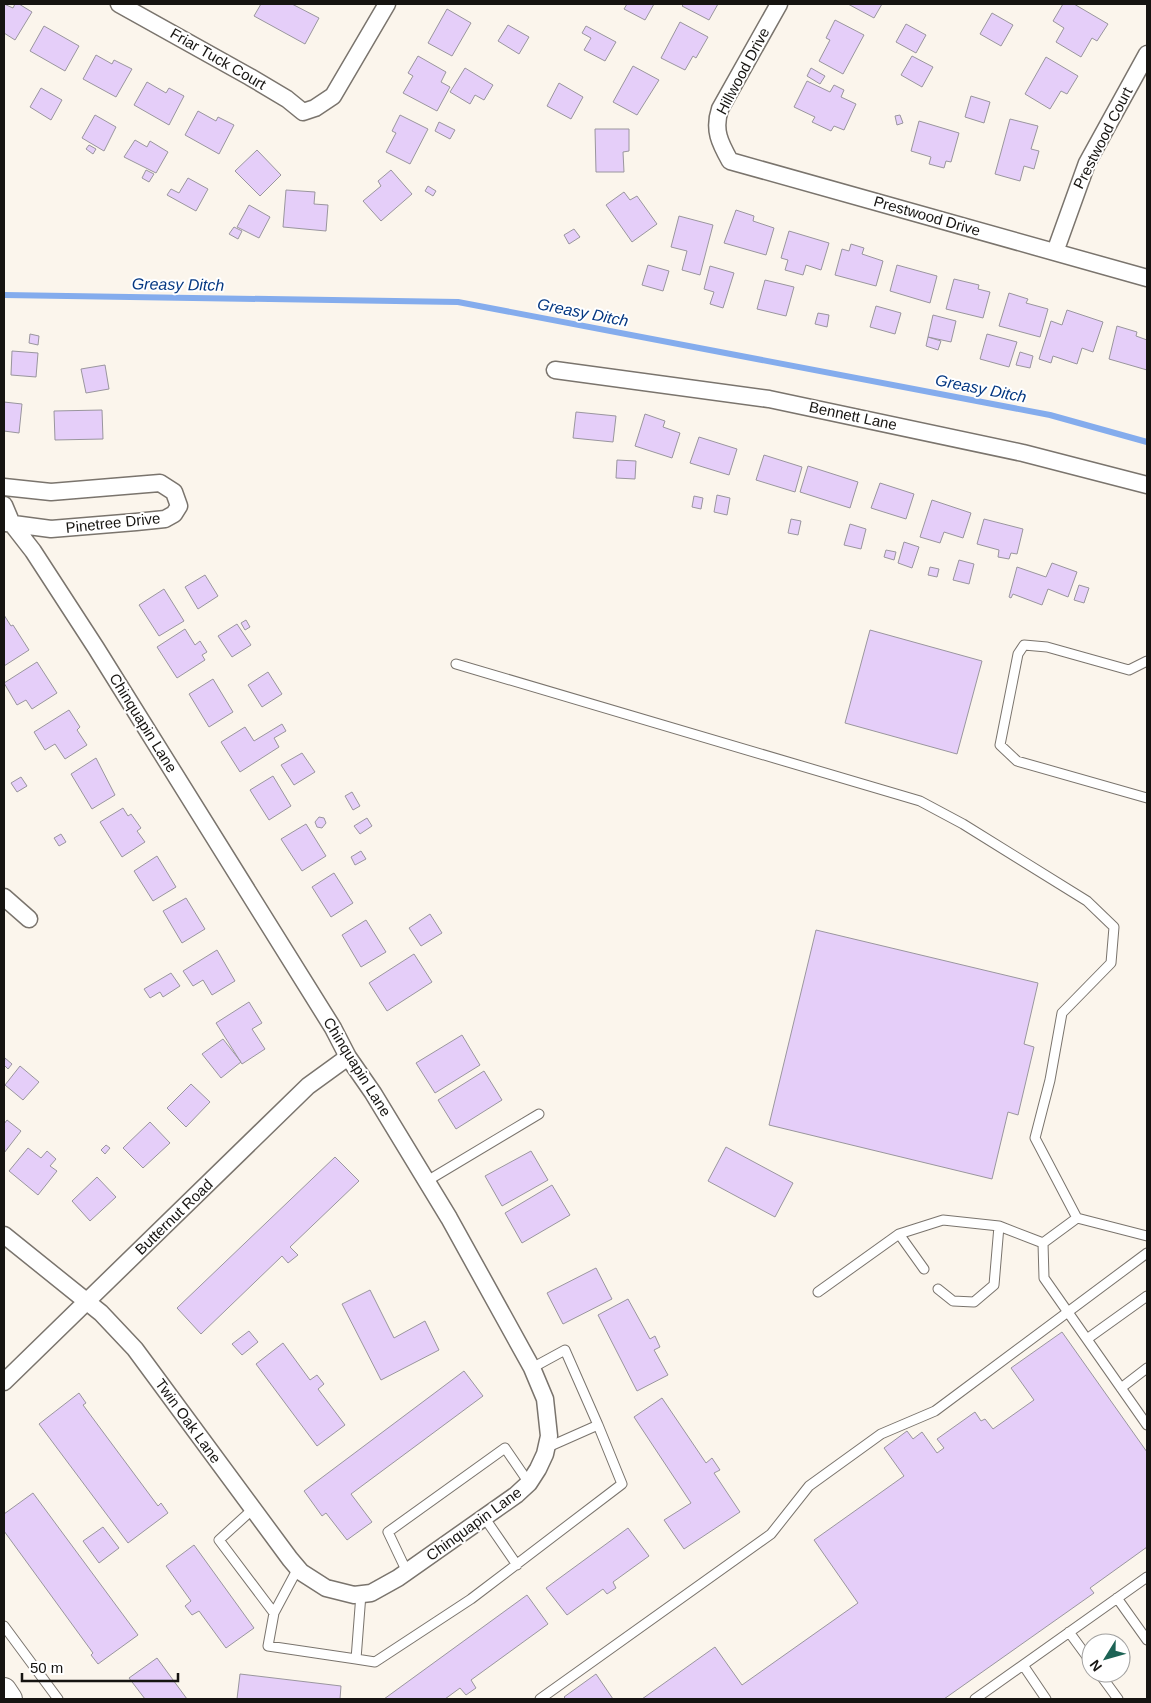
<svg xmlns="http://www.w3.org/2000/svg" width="1151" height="1703" viewBox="0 0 1151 1703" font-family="Arial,sans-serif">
	<rect width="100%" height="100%" fill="#fbf5ec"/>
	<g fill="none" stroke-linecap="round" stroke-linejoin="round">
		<!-- stream -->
		<path stroke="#84aced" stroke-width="6" d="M4 295 458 302 1050 415 1147 442"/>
	</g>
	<!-- building -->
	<path fill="#e5cef9" stroke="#9a969e" d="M4 4 13 8 15 4H19L32 12 15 40 4 33Z
		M261 4H292L319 18 305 44 254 16Z
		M627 4H654L645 20 624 9Z
		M684 4H718L709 20 682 6Z
		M848 4H882L874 18Z
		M1063 4H1074L1108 24 1097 41 1092 38 1081 57 1056 42 1064 28 1053 21Z
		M447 9 471 23 452 56 428 43Z
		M992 13 1013 25 1001 46 980 34Z
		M835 20 864 35 843 74 819 61 830 40 826 38Z
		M680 22 708 37 696 58 693 56 685 70 661 58Z
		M906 24 926 35 916 53 896 42Z
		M508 25 529 37 519 54 498 41Z
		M44 26 79 46 65 71 30 51Z
		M586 26 616 42 605 61 584 50 591 38 582 33Z
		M96 55 112 64 114 60 132 69 116 97 83 79Z
		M418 56 446 72 441 82 450 87 437 111 403 93 413 76 408 73Z
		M912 56 933 67 922 87 901 75Z
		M1046 57 1078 76 1067 94 1061 91 1050 109 1025 94Z
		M633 66 659 80 637 115 613 102Z
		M465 68 493 85 484 100 475 95 470 104 450 92Z
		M811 68 825 76 820 84 807 76Z
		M807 81 830 92 834 85 844 90 841 97 856 104 844 130 834 126 831 131 812 122 815 117 794 107Z
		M147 82 166 93 169 88 184 96 169 125 134 105Z
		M559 83 583 97 571 119 547 106Z
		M41 88 62 100 51 120 30 107Z
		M971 96 990 102 984 123 965 117Z
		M198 111 216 121 218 117 234 125 219 154 185 135Z
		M95 115 116 127 104 151 82 138Z
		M400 115 428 129 410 164 386 152 396 133 392 131Z
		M900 115 903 123 897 125 895 116Z
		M1010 119 1038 126 1031 149 1039 151 1034 169 1024 166 1020 181 995 174Z
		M919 121 959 133 951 162 946 161 944 168 929 164 931 157 911 151Z
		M439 122 455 130 450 139 435 131Z
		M595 129H629V151L623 152 624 172H596Z
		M135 140 147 147 150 141 168 152 156 173 124 157Z
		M89 145 96 149 93 154 86 149Z
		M257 150 281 175 260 196 235 171Z
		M146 170 154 174 149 182 142 178Z
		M391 170 412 194 381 221 363 201 381 186 378 181Z
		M188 178 208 189 196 211 167 195 171 189 179 193Z
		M428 186 436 191 433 196 425 191Z
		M286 190 315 192 314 204 328 205 326 231 283 227Z
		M624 192 630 200 637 196 657 224 632 242 606 205Z
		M249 205 270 217 259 238 237 227Z
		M736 210 754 216 753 221 774 228 766 255 724 243Z
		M679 216 713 225 700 275 682 270 687 251 671 247Z
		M234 227 242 231 238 239 229 234Z
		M574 229 580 237 569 244 564 235Z
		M789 231 829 243 821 270 806 265 803 275 785 270 788 260 781 258Z
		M851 244 864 248 862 254 883 261 876 286 835 275 842 249 849 251Z
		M648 265 669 271 663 291 642 285Z
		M897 265 937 276 930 303 890 291Z
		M710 266 734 273 723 308 710 304 714 292 704 289Z
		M954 279 979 285 978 289 990 292 983 318 946 309Z
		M765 280 794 287 786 316 757 309Z
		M1009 293 1028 299 1026 303 1048 309 1040 337 999 326Z
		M876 306 901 313 895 334 870 327Z
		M1067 310 1103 322 1093 352 1082 348 1077 364 1053 356 1051 363 1039 359 1051 321 1062 325Z
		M818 313 829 315 827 327 815 324Z
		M933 315 956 321 951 342 928 337Z
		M1117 326 1137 332 1136 336 1147 340V370L1109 359Z
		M30 334 39 336 38 345 29 343Z
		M987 334 1017 342 1009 367 980 359Z
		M928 337 941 341 938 350 926 346Z
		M12 351 38 353 36 377 11 375Z
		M1020 352 1033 356 1030 368 1016 365Z
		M105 365 109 389 86 393 81 369Z
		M4 402 22 404 19 433 4 431Z
		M102 410 103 439 55 440 54 411Z
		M576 412 616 416 613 442 573 438Z
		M645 414 665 421 663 427 680 433 672 458 635 446Z
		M699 437 737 449 729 475 690 463Z
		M764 455 802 467 795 492 756 480Z
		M617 460 636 461 635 479 616 478Z
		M808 466 858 482 850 508 800 492Z
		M880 483 914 494 906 519 871 508Z
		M717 495 730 498 727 515 714 512Z
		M694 496 703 498 701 509 692 507Z
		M932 500 971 513 963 538 944 532 940 543 920 537Z
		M791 519 801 521 798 535 788 533Z
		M984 519 1023 529 1017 554 1011 553 1009 559 998 557 999 550 977 544Z
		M850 524 866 529 861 549 844 545Z
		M904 542 919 547 912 568 898 563Z
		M886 550 896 552 894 560 884 557Z
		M959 560 974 564 969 584 953 580Z
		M1052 563 1077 572 1068 597 1048 589 1042 605 1013 594 1011 598 1009 597 1017 567 1046 577Z
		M930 567 939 569 937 577 928 575Z
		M205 575 218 596 198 609 185 587Z
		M1079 585 1089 588 1084 603 1074 600Z
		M164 589 184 621 159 636 139 605Z
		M4 615 11 626 13 625 29 650 4 666Z
		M246 620 250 627 245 630 241 623Z
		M237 624 251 645 232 657 218 636Z
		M185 629 195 645 200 641 207 652 202 655 205 660 177 678 157 647Z
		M870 630 982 661 957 754 845 723Z
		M37 662 57 693 32 709 26 700 17 705 4 683Z
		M268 672 282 694 262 707 248 685Z
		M213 679 233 712 209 727 189 694Z
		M69 710 80 727 77 730 87 745 65 759 55 744 45 750 34 732Z
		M282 724 286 731 274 738 279 747 240 772 221 742 245 727 254 741Z
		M302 753 315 772 294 785 281 765Z
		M96 758 115 795 92 809 71 774Z
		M273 776 291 806 269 820 250 790Z
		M21 777 27 786 17 792 11 783Z
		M352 792 360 806 353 810 345 796Z
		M123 808 128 816 131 814 141 828 137 831 145 842 122 857 100 822Z
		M319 817 324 818 326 823 322 828 317 827 315 822Z
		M367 818 372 826 360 834 354 826Z
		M306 824 326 856 302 871 281 839Z
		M61 834 66 842 59 846 54 838Z
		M361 851 366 859 355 865 351 857Z
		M157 856 176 887 153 901 134 871Z
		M334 873 353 903 331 917 312 887Z
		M186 898 205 929 182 943 163 911Z
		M430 914 442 933 421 946 409 928Z
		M366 920 386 952 361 967 342 935Z
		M816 930 1038 983 1024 1044 1034 1047 1018 1115 1008 1112 992 1179 769 1125Z
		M217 950 235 981 212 995 203 980 193 986 183 971Z
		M414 954 432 982 387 1011 369 983Z
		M171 973 180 986 163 997 160 992 150 998 144 989Z
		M249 1002 262 1023 252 1029 265 1049 242 1064 216 1023Z
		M462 1035 480 1065 435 1093 416 1063Z
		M223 1039 241 1062 221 1078 202 1054Z
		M5 1058 12 1064 8 1069 4 1065Z
		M20 1066 39 1082 23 1100 5 1085Z
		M484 1071 502 1100 456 1129 438 1100Z
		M191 1084 210 1102 186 1127 167 1108Z
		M7 1120 21 1131 4 1153V1124Z
		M150 1122 170 1143 143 1168 123 1148Z
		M106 1145 110 1148 105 1154 101 1150Z
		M726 1147 793 1183 775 1217 708 1181Z
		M28 1148 41 1158 47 1151 56 1159 50 1166 57 1171 38 1195 9 1171Z
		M531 1151 548 1180 502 1206 485 1176Z
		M335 1157 359 1181 290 1247 298 1255 288 1263 282 1256 201 1334 177 1308Z
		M97 1177 116 1197 90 1221 72 1201Z
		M552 1185 570 1215 522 1243 505 1213Z
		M596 1268 612 1299 563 1324 547 1293Z
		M370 1290 394 1338 425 1321 439 1350 381 1380 342 1304Z
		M628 1299 650 1339 655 1336 660 1347 654 1350 668 1375 637 1391 598 1315Z
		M249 1331 258 1342 242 1355 232 1344Z
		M1062 1332 1147 1452V1547L1090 1588 1094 1593 944 1699H642L715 1647 742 1685 858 1603 814 1540 904 1476 884 1448 907 1431 913 1439 922 1432 937 1453 944 1448 937 1439 975 1412 981 1421 985 1419 993 1429 1034 1400 1011 1368Z
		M283 1343 310 1380 317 1375 324 1384 318 1389 345 1425 317 1446 256 1364Z
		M464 1371 483 1396 351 1494 372 1522 347 1540 326 1513 322 1516 304 1491Z
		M79 1393 86 1403 83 1405 158 1506 161 1503 168 1513 128 1543 39 1424Z
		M662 1398 706 1463 712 1458 720 1470 714 1473 740 1512 684 1549 664 1520 691 1503 634 1417Z
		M33 1493 138 1635 98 1664 91 1655 93 1653 4 1531V1514Z
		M103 1527 119 1548 99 1563 83 1541Z
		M628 1528 649 1556 613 1582 616 1588 607 1594 603 1589 567 1615 546 1588Z
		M194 1545 254 1628 226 1648 199 1611 192 1615 185 1606 191 1601 166 1566Z
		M527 1595 548 1624 471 1680 476 1688 466 1695 460 1688 445 1699H384Z
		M157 1658 187 1699H145L129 1678Z
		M240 1674 341 1686 340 1699H237Z
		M596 1674 613 1699H566L564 1697Z"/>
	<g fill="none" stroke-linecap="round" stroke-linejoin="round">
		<!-- service casing -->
		<g stroke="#7a746d" stroke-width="11">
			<path id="service" d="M1147 661 1129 670 1047 647 1024 645 1018 654 1000 745 1017 761 1147 798
				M456 664 920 801 963 824 1087 901 1114 927 1111 963 1062 1013 1050 1080 1035 1138 1077 1218 1043 1243 1044 1278 1147 1425
				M427 1181 539 1114
				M1077 1218 1147 1236
				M899 1234 924 1269
				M938 1289 953 1301 974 1302 994 1285 999 1226
				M818 1292 899 1234 943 1220 999 1226 1043 1243
				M1087 1339 1147 1296
				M532 1368 565 1350 598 1425
				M1121 1388 1147 1368
				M253 1509 219 1540 274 1613
				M484 1517 517 1565
				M298 1568 274 1613 268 1646 356 1659 361 1594
				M407 1572 388 1532 505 1448 529 1483
				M1117 1598 1147 1640
				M4 1626 58 1699
				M1069 1632 1091 1662
				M356 1659 375 1662 471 1599 622 1484 598 1425 546 1448
				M1023 1665 1046 1699
				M1099 1673 1118 1699
				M540 1699 771 1534 809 1486 881 1434 935 1411 1147 1253
				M975 1699 1147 1577"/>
		</g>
		<!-- minor casing -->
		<g stroke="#7a746d" stroke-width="19">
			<path id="minor" d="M119 4 250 77 287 99 303 112 315 108 333 96 387 4
				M779 4 720 109C713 130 720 143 730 161L1147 278
				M1055 252 1087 163 1147 54
				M555 370 769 399 1023 453 1147 485
				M4 487 51 492 160 483 174 492 179 506 174 514 165 519 136 522 51 529 6 523
				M4 505 12 524 33 551 96 648 333 1028 348 1057 373 1093 449 1218 532 1368 545 1399 549 1436 545 1454 538 1469 529 1483 516 1495 398 1578 371 1593 354 1595 326 1588 301 1572 290 1559 135 1349 101 1313 4 1235
				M4 897 29 919
				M4 1382 308 1086 348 1057"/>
		</g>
		<!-- secondary casing -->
		<g stroke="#7a746d" stroke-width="26">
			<path id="secondary" d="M4 1690 10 1699"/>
		</g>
		<!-- service -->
		<use href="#service" stroke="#fff" stroke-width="9"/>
		<!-- minor -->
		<use href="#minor" stroke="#fff" stroke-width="16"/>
		<!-- secondary -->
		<use href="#secondary" stroke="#fff" stroke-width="24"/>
	</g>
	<g text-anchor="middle" stroke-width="4" stroke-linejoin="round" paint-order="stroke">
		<!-- street labels -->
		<g font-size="15" fill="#161411" stroke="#fff">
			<text transform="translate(218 59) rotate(30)" y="5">Friar Tuck Court</text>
			<text transform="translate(743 71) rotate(-62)" y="5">Hillwood Drive</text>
			<text transform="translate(1103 138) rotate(-63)" y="5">Prestwood Court</text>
			<text transform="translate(927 216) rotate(16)" y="5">Prestwood Drive</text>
			<text transform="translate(853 416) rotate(12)" y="5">Bennett Lane</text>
			<text transform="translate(113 523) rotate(-6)" y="5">Pinetree Drive</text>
			<text transform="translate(143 723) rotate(58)" y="5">Chinquapin Lane</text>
			<text transform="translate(357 1067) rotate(58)" y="5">Chinquapin Lane</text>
			<text transform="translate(174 1217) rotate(-44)" y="5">Butternut Road</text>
			<text transform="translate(188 1421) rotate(54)" y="5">Twin Oak Lane</text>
			<text transform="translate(474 1524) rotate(-36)" y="5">Chinquapin Lane</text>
		</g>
		<!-- water labels -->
		<g font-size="16" font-style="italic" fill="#053882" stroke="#fff">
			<text transform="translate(178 284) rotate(1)" y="6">Greasy Ditch</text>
			<text transform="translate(583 312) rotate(11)" y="6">Greasy Ditch</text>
			<text transform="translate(981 388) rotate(11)" y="6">Greasy Ditch</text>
		</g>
	</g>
	<!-- border -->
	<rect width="1151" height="1703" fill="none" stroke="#161411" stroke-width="10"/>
	<!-- north arrow -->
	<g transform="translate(1106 1658) rotate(233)"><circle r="24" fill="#ffffff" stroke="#a2a1a0"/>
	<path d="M0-4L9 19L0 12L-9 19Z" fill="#1d6355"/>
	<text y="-8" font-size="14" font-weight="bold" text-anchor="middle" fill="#161411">N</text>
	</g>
	<!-- scale -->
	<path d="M22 1673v8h156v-8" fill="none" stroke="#161411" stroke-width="2.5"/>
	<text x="30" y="1673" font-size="15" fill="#161411" stroke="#ffffff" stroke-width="4" paint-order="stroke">50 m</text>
</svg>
